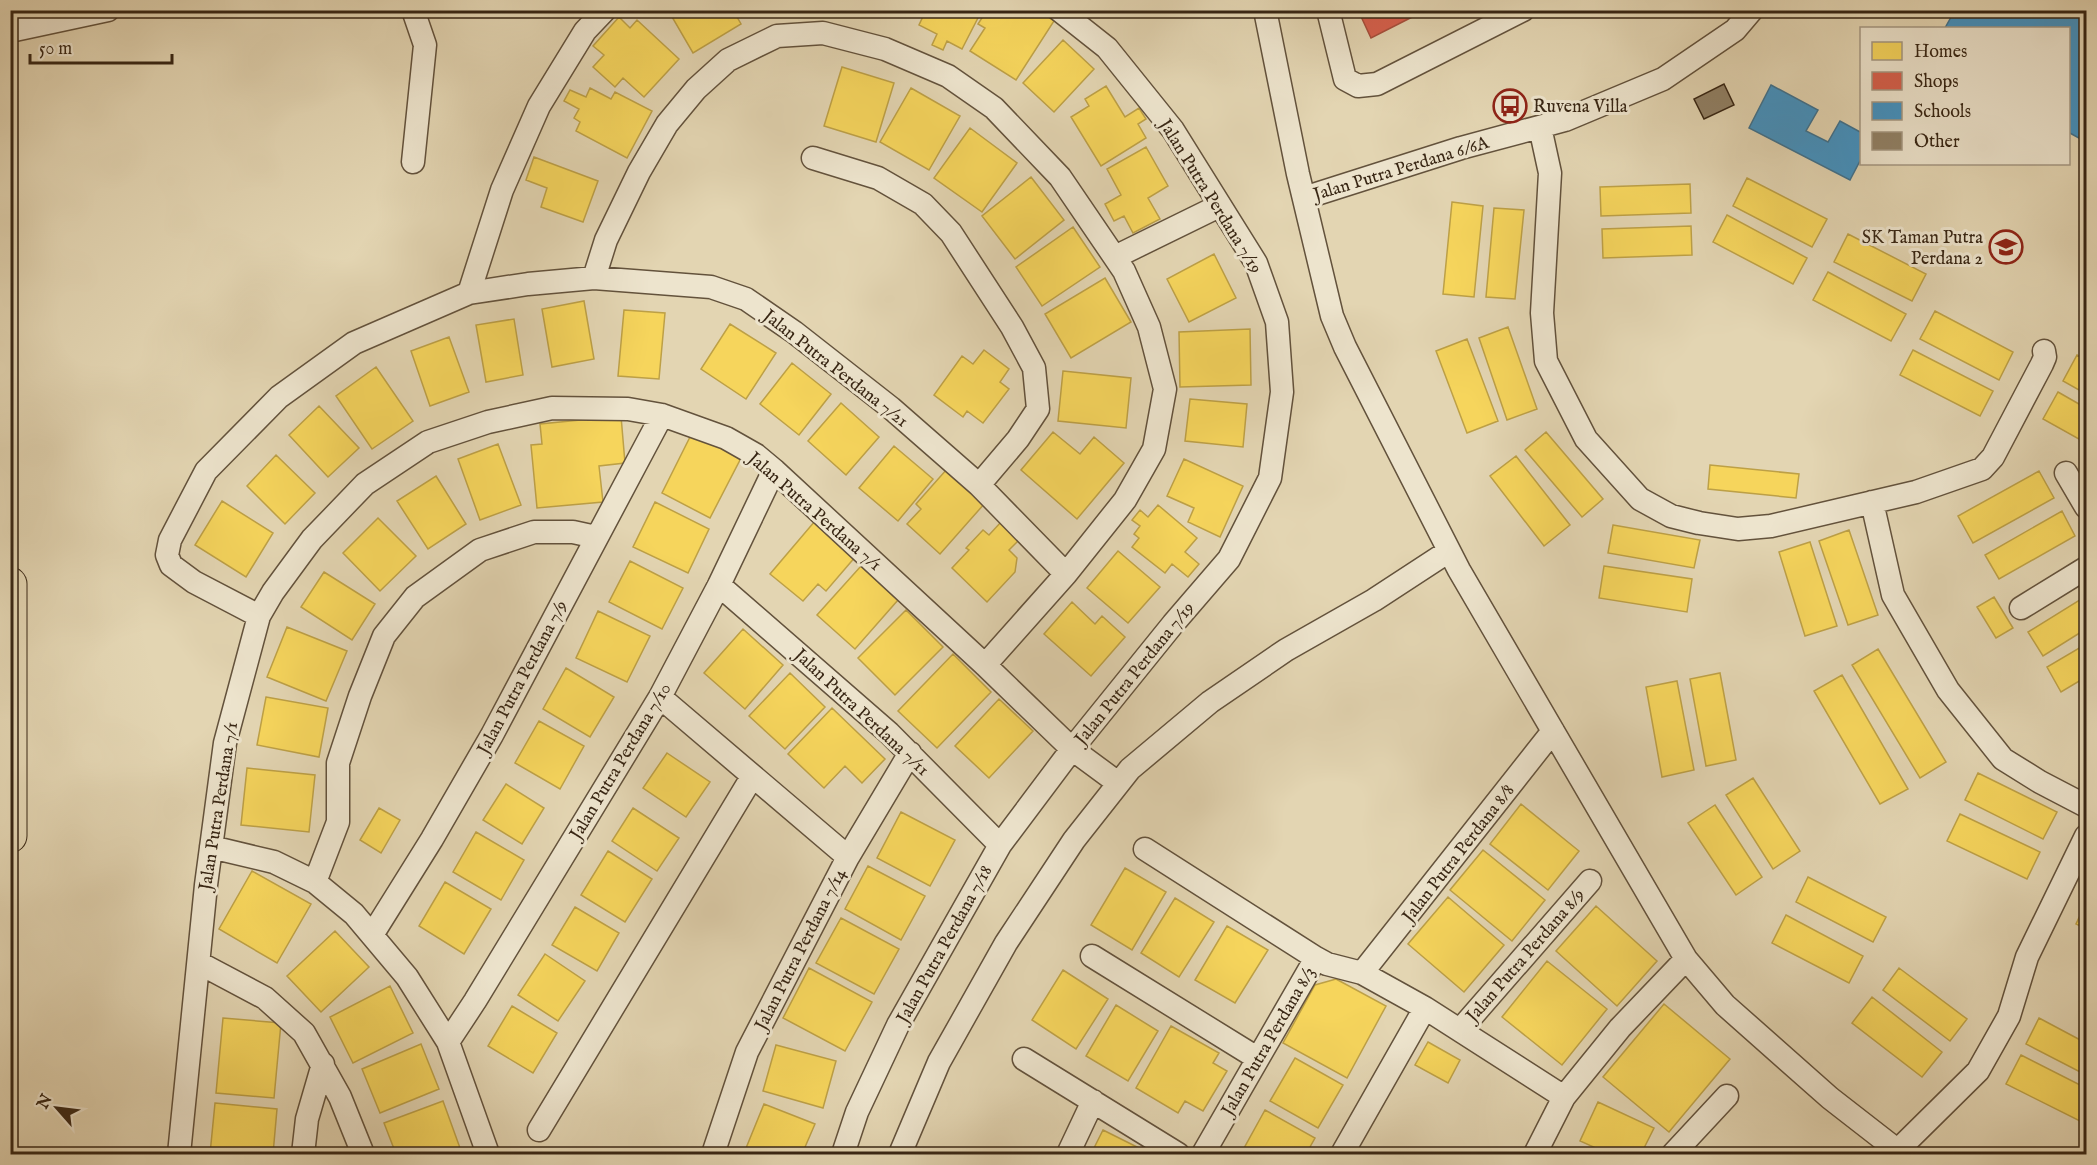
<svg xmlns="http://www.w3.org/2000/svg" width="2097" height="1165" viewBox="0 0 2097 1165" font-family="'IM FELL English',serif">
	<rect width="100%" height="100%" fill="#e3d5b2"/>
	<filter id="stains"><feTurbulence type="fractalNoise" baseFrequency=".00333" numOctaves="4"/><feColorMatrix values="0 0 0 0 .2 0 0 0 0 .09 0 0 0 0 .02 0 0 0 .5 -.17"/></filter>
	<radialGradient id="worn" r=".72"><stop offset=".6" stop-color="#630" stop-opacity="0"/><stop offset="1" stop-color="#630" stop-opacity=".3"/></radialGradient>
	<!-- homes -->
	<path fill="#f6d55c" stroke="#bda046" stroke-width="1.5" d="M668 10H733L741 24 693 53Z
		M748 10H776L750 17Z
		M888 10H908L906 17Z
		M926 10H982L962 49 947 41 943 50 932 45 937 34 919 25Z
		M987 10H1038L1054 21 1016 80 970 51 985 28 978 24Z
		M619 17 630 28 637 20 679 59 644 97 623 78 615 87 593 67 604 55 593 46Z
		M1063 40 1094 69 1054 112 1023 83Z
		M842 67 894 83 876 142 824 126Z
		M1106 86 1125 117 1139 108 1146 119 1138 124 1146 138 1101 166 1071 117 1089 106 1085 99Z
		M590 88 611 99 615 92 652 111 627 158 576 131 580 122 574 118 579 109 564 101 570 90 586 97Z
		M911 88 960 116 929 170 880 142Z
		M970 128 1017 163 982 212 934 178Z
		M1146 147 1168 186 1148 198 1160 219 1133 233 1124 216 1114 221 1105 204 1121 195 1107 169Z
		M534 157 598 181 583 222 541 207 547 188 526 180Z
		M1031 177 1064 220 1015 259 982 216Z
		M1747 178 1827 219 1812 247 1733 206Z
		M1690 184 1691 213 1601 216 1600 187Z
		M1452 202 1483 206 1474 297 1443 294Z
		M1494 208 1524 210 1515 299 1486 297Z
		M1727 215 1807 258 1793 284 1713 242Z
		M1691 226 1692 255 1603 258 1602 229Z
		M1073 227 1100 267 1042 306 1016 267Z
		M1848 234 1926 274 1912 301 1834 262Z
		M1214 254 1236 298 1189 322 1167 279Z
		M1828 272 1906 314 1891 341 1813 300Z
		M1105 278 1131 322 1071 358 1045 314Z
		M584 301 594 359 552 367 542 309Z
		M624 310 665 313 659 379 618 376Z
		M1935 311 2013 352 1999 380 1920 339Z
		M514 319 523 375 486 382 476 325Z
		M730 324 776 353 746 399 701 369Z
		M1508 327 1537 409 1507 420 1479 338Z
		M1250 329 1251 385 1180 387 1179 332Z
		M449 337 469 392 430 406 411 351Z
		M1467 339 1498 421 1467 433 1436 351Z
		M984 350 1009 369 1000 382 1009 389 983 423 967 411 963 417 934 395 962 356 973 364Z
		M1913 350 1993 391 1980 416 1900 375Z
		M2077 355 2086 360V394L2063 381Z
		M792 363 831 394 799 435 760 404Z
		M376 367 413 421 372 449 336 396Z
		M1063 371 1131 378 1126 428 1058 421Z
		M2058 392 2086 408V443L2043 419Z
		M1190 399 1247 404 1243 447 1185 441Z
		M841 403 879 437 846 475 808 441Z
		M319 406 359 448 328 477 289 435Z
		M621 416 625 463 599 466 603 502 537 508 531 445 542 444 540 424Z
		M1053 432 1080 454 1094 437 1124 463 1077 519 1021 470Z
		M1546 432 1603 499 1582 517 1525 450Z
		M692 433 741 458 710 518 662 493Z
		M498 444 521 505 480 520 458 459Z
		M894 446 933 479 898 521 859 488Z
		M276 455 315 493 285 524 247 486Z
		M1516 456 1570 525 1544 546 1490 476Z
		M1184 459 1243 486 1220 537 1188 522 1194 508 1167 496Z
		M1710 465 1799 474 1796 498 1708 489Z
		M947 469 985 503 940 554 907 524 921 509 916 504Z
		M2039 471 2054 498 1973 543 1958 516Z
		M436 476 466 524 428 549 397 501Z
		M222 501 273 533 246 577 195 545Z
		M655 502 709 529 688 573 633 547Z
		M1158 505 1197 538 1185 552 1199 564 1188 577 1172 564 1165 573 1132 547 1139 538 1134 534 1140 526 1132 520 1140 510 1148 517Z
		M2062 511 2075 536 1999 579 1985 555Z
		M378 518 416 556 380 591 343 553Z
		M815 521 856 556 826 591 818 584 803 601 770 574Z
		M1001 522 1019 540 1009 550 1017 558 1015 572 987 602 952 568 969 550 966 548 983 530 989 535Z
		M1613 525 1700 540 1694 568 1608 553Z
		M1849 530 1878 615 1848 625 1819 541Z
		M1810 542 1837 626 1805 636 1779 552Z
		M1118 551 1160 587 1128 623 1087 588Z
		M630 561 683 588 662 629 609 602Z
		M861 566 898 600 855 649 817 615Z
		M1604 566 1692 579 1687 612 1599 598Z
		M324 572 375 604 352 640 301 607Z
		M2086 596V629L2043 656 2028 632Z
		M1994 597 2013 628 1996 638 1977 607Z
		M1072 602 1095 624 1102 616 1125 637 1091 676 1044 634Z
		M906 610 943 647 895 695 858 658Z
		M598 611 650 636 627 682 576 658Z
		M287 627 347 651 326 701 267 677Z
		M743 629 783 665 745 709 704 673Z
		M2086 644V677L2061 692 2047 667Z
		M1878 649 1946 762 1920 778 1852 665Z
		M953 654 991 692 937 748 898 711Z
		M566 668 614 697 590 737 543 709Z
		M790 673 825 707 785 749 749 716Z
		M1720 673 1736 760 1706 766 1690 679Z
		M1842 675 1908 789 1880 804 1814 691Z
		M1677 681 1694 770 1662 777 1646 687Z
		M266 697 328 708 319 757 257 745Z
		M999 699 1033 731 989 778 955 746Z
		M832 708 885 759 862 783 845 766 824 788 788 754Z
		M539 721 584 746 560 789 515 763Z
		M667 753 710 782 686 817 643 788Z
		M247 768 315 775 309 832 241 825Z
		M1978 773 2057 812 2043 839 1965 800Z
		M1753 778 1800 851 1773 869 1726 795Z
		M506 784 544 808 522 844 483 820Z
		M1521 804 1579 851 1548 890 1490 844Z
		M1715 805 1762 877 1736 895 1688 823Z
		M379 808 400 820 381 853 360 840Z
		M633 808 679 838 657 871 612 841Z
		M901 812 955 840 930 886 877 858Z
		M1960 814 2040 852 2027 879 1947 841Z
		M476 832 524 860 501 900 453 872Z
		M1483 850 1545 900 1512 941 1450 890Z
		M608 851 652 879 625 922 581 895Z
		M868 866 925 896 901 940 845 909Z
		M1125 868 1166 892 1132 950 1091 925Z
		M252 871 311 904 277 963 219 929Z
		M1808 877 1886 917 1873 942 1796 902Z
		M445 882 491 909 464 954 419 926Z
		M1448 897 1504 945 1464 992 1408 944Z
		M1175 898 1214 922 1179 977 1141 953Z
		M2086 903V929L2076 924Z
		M1596 906 1657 961 1617 1006 1556 951Z
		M575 907 619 933 597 971 552 945Z
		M1786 915 1863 956 1849 983 1772 943Z
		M841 918 899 949 874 994 816 963Z
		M1227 926 1268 950 1235 1003 1195 980Z
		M335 931 369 967 321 1012 287 976Z
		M545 954 585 981 558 1021 518 995Z
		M1547 961 1607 1009 1562 1065 1502 1017Z
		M809 968 872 1002 845 1051 783 1018Z
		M1899 968 1967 1019 1950 1041 1883 990Z
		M1063 970 1108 999 1076 1049 1032 1020Z
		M1336 979 1386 1006 1347 1078 1283 1043 1315 985Z
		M390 986 413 1033 353 1063 330 1017Z
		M1872 997 1942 1052 1922 1077 1852 1023Z
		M1664 1004 1730 1059 1669 1132 1603 1077Z
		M1116 1005 1158 1031 1128 1081 1086 1056Z
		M512 1006 557 1033 533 1073 488 1046Z
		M223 1018 281 1023 274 1098 216 1093Z
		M2039 1018 2086 1043V1075L2026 1044Z
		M1171 1026 1219 1053 1213 1063 1227 1071 1203 1111 1185 1101 1178 1113 1136 1088Z
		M1428 1042 1460 1060 1448 1083 1415 1065Z
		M421 1044 439 1089 380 1113 362 1069Z
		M776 1045 836 1061 823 1108 763 1091Z
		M2021 1055 2086 1088V1124L2006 1084Z
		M1295 1058 1343 1085 1318 1128 1270 1101Z
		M443 1101 460 1148 442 1154H396L384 1123Z
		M1598 1102 1654 1128 1641 1154H1609L1580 1141Z
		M215 1103 277 1109 273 1154H210Z
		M764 1104 815 1124 802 1154H748L744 1153Z
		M1265 1110 1315 1138 1306 1154H1252L1243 1150Z
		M1103 1130 1151 1154H1091Z"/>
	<!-- shops -->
	<path fill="#d6604d" stroke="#a74f3c" stroke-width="1.5" d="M1358 10H1426L1371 38Z"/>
	<!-- schools -->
	<path fill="#4393c3" stroke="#40728e" stroke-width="1.5" d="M1955 10H2086V142L2068 132V28H1945Z
		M1771 85 1818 110 1806 131 1828 142 1840 121 1862 133V157L1850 180 1749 128Z"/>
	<!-- building -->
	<path fill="#918166" stroke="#382614" stroke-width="1.5" d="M1724 84 1734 105 1704 119 1694 99Z"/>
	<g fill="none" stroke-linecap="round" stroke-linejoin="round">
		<!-- minor casing -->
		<g stroke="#63523c" stroke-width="25">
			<path id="minor" d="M1265 10 1298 174 1332 316 1345 347 1459 570 1686 959 1725 1005 1830 1098 1902 1154
				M1328 10 1345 79 1358 86 1377 84 1523 10
				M10 31 108 10
				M1540 127 1550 173 1542 313 1546 361 1586 439 1640 499 1671 516 1699 523 1738 529 1771 526 1916 492 1982 469 1993 457 2042 364 2045 357 2044 351
				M813 158 878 178 923 204 951 233 1012 327 1034 368 1038 409 1018 439 979 485
				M413 162 425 45 413 10
				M1304 198 1461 148 1565 120 1663 79 1735 30 1752 10
				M1115 257 1219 206
				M594 278 606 240 639 172 667 124 696 89 728 60 777 36 823 33 885 49 948 76 994 108 1060 177 1124 271 1149 327 1165 389 1154 449 1125 500 1066 574 985 665
				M469 293 502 190 539 106 585 31 605 10
				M2066 473 2086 507
				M1872 502 1893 595 1948 690 2003 759 2040 782 2086 806
				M719 585 889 733 1000 845
				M2021 608 2086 568
				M259 616 194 582 171 565 167 555 170 540 206 471 279 397 354 343 469 293 528 284 594 278 711 287 746 299 794 332 891 408 979 485 1066 574
				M660 697 848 857
				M211 847 274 862 315 882 354 914 407 977 448 1042 488 1154
				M1145 849 1316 958 1327 964 1362 973 1425 1008 1564 1097
				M315 882 338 822V763L360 696 384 636 415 597 480 550 534 532H573L596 537
				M372 935 432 839 492 735 662 415
				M1092 956 1257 1058
				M199 963 265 998 304 1033 340 1097 363 1154
				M1362 973 1553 731
				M1460 1030 1590 881
				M448 1042 475 1001 660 697 719 585 774 470
				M1024 1059 1178 1154
				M539 1130 752 777
				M1897 1151 1978 1071 2009 1016 2027 957 2086 836
				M179 1154 206 885 225 743 259 616 273 592 312 539 365 484 428 442 488 422 552 408 628 409 662 415 726 438 756 455 774 470 985 665 1072 749 1118 783
				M303 1154 307 1119 323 1064
				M713 1154 747 1052 848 857 910 753
				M843 1154 857 1112 898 1025 1000 845 1072 749 1173 624 1229 559 1270 478 1282 392 1277 322 1256 263 1173 130 1107 48 1059 10
				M900 1154 939 1062 1006 943 1074 840 1130 769 1210 702 1286 650 1374 600 1449 551
				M1068 1154 1093 1101
				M1203 1154 1316 958
				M1342 1154 1425 1008
				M1535 1154 1564 1097 1620 1028 1686 959
				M1673 1154 1727 1096"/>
		</g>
		<!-- highway casing -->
		<g stroke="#382614" stroke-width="35">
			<path id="highway" d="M10 584V836"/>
		</g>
		<!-- minor -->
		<use href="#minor" stroke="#ede4cd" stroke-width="22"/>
		<!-- highway -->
		<use href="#highway" stroke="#e3d5b2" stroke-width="33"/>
	</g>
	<!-- icons -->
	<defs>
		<g id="bus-ring" transform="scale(1.725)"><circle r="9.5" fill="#ede4cd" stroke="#8f2418" stroke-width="1.5"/><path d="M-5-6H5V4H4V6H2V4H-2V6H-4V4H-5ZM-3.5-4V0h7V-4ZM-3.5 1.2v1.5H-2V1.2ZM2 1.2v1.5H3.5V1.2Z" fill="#8f2418"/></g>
		<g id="school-ring" transform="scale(1.725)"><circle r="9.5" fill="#ede4cd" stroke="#8f2418" stroke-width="1.5"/><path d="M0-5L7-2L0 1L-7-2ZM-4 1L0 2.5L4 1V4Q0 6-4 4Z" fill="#8f2418"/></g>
	</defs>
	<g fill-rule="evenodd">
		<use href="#bus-ring" x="1510" y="106"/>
		<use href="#school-ring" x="2006" y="247"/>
	</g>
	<g text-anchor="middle" stroke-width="6" stroke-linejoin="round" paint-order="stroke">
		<!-- poi labels -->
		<g font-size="18" fill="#382614" stroke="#ede4cd" text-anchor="start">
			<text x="1533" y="112">Ruvena Villa</text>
			<text x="1983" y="243" text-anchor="end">SK Taman Putra<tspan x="1983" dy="21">Perdana 2</tspan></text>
		</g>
		<!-- street labels -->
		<g font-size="18" fill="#382614" stroke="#ede4cd">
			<text transform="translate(1401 168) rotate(-17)" y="6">Jalan Putra Perdana 6/6A</text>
			<text transform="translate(1211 196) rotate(58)" y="6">Jalan Putra Perdana 7/19</text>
			<text transform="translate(836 368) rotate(38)" y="6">Jalan Putra Perdana 7/21</text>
			<text transform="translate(815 511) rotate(41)" y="6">Jalan Putra Perdana 7/1</text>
			<text transform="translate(1134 673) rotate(-51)" y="6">Jalan Putra Perdana 7/19</text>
			<text transform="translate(522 677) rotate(-62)" y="6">Jalan Putra Perdana 7/9</text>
			<text transform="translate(862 712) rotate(43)" y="6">Jalan Putra Perdana 7/11</text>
			<text transform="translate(620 761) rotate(-59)" y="6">Jalan Putra Perdana 7/10</text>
			<text transform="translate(218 806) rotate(-81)" y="6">Jalan Putra Perdana 7/1</text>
			<text transform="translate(1458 853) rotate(-52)" y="6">Jalan Putra Perdana 8/8</text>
			<text transform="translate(944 944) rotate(-61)" y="6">Jalan Putra Perdana 7/18</text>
			<text transform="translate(800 949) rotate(-63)" y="6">Jalan Putra Perdana 7/14</text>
			<text transform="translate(1525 955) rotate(-49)" y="6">Jalan Putra Perdana 8/9</text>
			<text transform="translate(1268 1041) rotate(-60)" y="6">Jalan Putra Perdana 8/3</text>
		</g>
	</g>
	<!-- margin -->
	<rect width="2097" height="1165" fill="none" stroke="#e3d5b2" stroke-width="36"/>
	<rect x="12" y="12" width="2073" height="1141" fill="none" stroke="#382614" stroke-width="3"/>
	<rect x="18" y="18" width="2061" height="1129" fill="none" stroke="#382614" stroke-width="1.5"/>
	<!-- legend -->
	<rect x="1860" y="27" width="210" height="138" fill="#ede4cd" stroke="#a59883" stroke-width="1.5"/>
	<rect x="1872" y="42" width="30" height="18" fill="#f6d55c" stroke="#a59883" stroke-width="1.5"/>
	<text x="1914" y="57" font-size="18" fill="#382614">Homes</text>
	<rect x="1872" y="72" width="30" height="18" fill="#d6604d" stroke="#a59883" stroke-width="1.5"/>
	<text x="1914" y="87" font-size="18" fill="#382614">Shops</text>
	<rect x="1872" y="102" width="30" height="18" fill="#4393c3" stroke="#a59883" stroke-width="1.5"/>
	<text x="1914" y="117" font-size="18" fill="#382614">Schools</text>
	<rect x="1872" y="132" width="30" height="18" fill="#918166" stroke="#a59883" stroke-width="1.5"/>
	<text x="1914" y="147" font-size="18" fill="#382614">Other</text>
	<!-- north arrow -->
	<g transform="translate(57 1108) rotate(298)" stroke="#ede4cd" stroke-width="4.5" paint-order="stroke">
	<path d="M0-4.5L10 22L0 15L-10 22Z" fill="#382614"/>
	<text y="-9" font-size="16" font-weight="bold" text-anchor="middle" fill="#382614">N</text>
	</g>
	<!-- scale -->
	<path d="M30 54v9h142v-9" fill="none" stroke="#382614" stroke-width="3"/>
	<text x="39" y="54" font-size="18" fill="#382614" stroke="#ede4cd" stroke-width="4.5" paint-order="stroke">50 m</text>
	<rect width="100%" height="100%" filter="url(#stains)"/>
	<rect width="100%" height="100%" fill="url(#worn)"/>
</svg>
